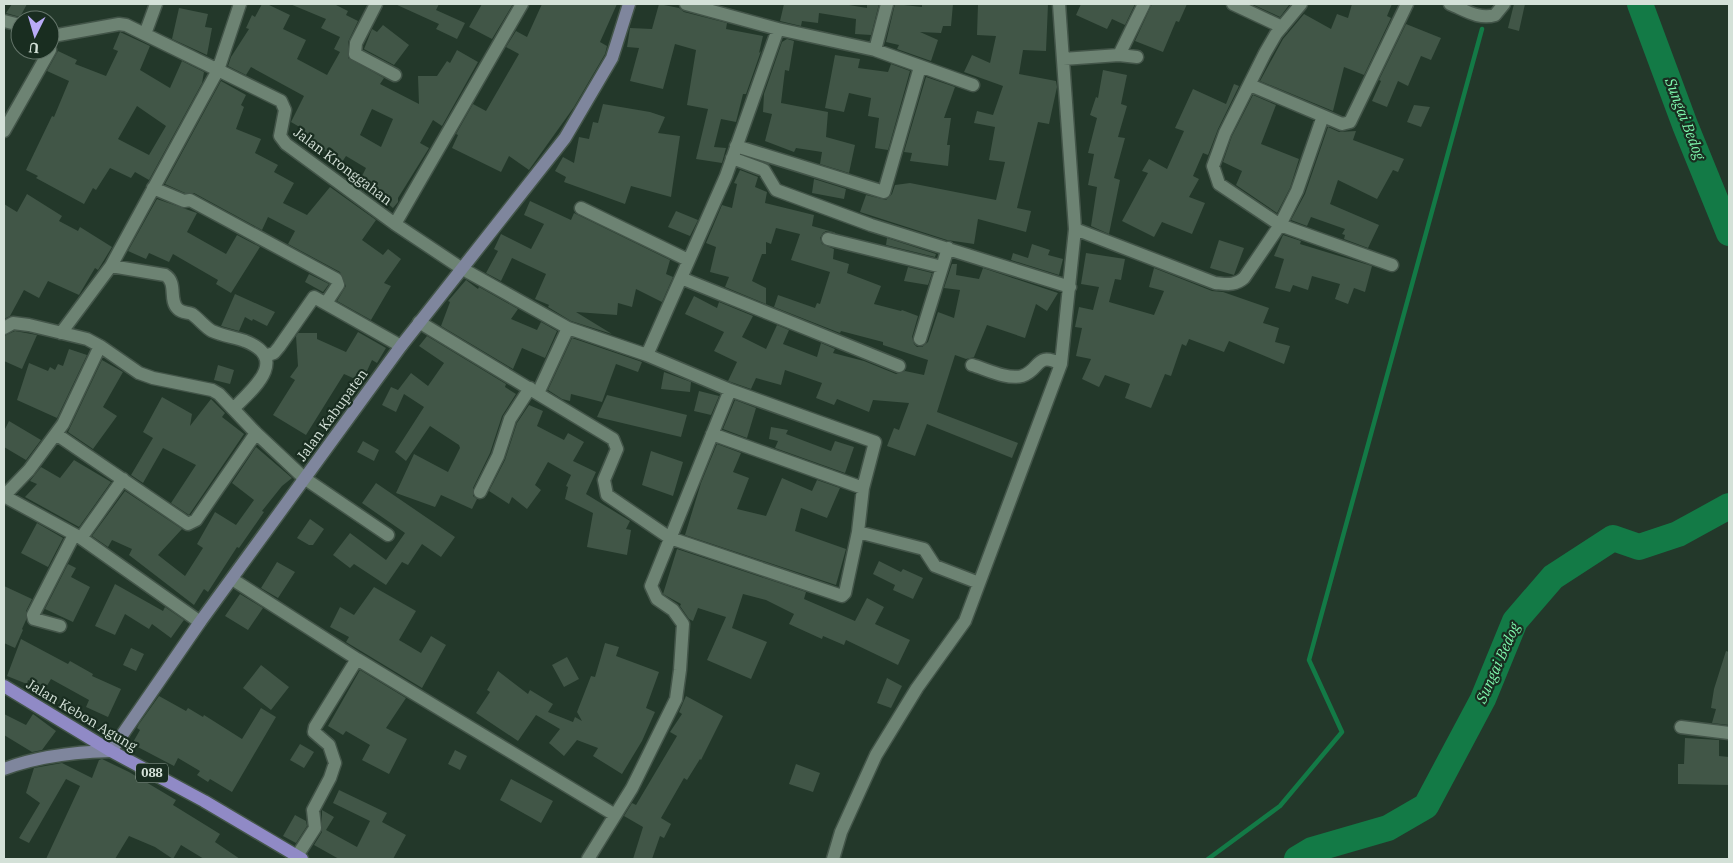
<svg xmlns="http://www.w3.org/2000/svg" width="1733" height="863" viewBox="0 0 1733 863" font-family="'IBM Plex Serif',serif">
	<rect width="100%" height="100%" fill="#23382a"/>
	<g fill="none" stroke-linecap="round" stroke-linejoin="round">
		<!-- stream -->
		<path stroke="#137a46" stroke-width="4.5" d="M1208 859 1280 806 1342 732 1309 660 1482 29"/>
		<!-- river -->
		<path stroke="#137a46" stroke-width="26" d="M1640 4 1685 125 1729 233
			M1297 859 1312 850 1388 828 1426 806 1483 699 1515 621 1553 577 1613 538 1639 547 1678 534 1729 506"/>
	</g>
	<!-- building -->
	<path fill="#415647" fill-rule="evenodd" d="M12 4H27L20 17 6 13Z
		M262 4H267L290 15 283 29 306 40 297 59 327 75 340 52 334 49 340 37 321 28 326 19 290 4H334L348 11 346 15 358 21 348 42V58L384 78 380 84 419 104 418 76H437L447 61 450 63 457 50 478 62 442 126 433 120 420 143 429 148 398 198V202L393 208 387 203 385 206 357 186 366 168 346 156 342 162 300 134 303 129 291 122 304 96 251 67 246 75 228 66 231 57 249 29 246 28 252 15 255 17ZM372 109 393 119 381 147 360 135Z
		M395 4H439L436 10 465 23 457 39 436 29 439 24Z
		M482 4H513L492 39 469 27Z
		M542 4H617L600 42 607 46 605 54 574 107 529 170 509 156 501 172 452 148 458 135 456 134 473 104 486 111 519 54 506 47 516 31 527 37Z
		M659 4 679 8 684 12 727 23 726 29 763 36 759 53 761 51 746 94H743L736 122 721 119 714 147 726 148 722 163 696 159 708 109 687 105 696 50 675 44 663 89 630 81 639 48 627 47 630 28 652 29Z
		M784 4H843L867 8V4H879L871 35 855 34 856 19 819 13 818 23 802 21 801 26 780 21Z
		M895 4 922 7V4H953L951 26H943L941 33 920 32 938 40 931 61 897 49 899 45 886 42Z
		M978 4H1048L1046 51 1023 50 1019 74 1056 81 1057 87 1049 124 1038 122 1017 208 1031 211 1026 232 978 219 974 244 947 240 860 212 866 195 886 200 892 194 895 185 910 183 996 200 1005 162 989 160 995 127 974 123 977 111 993 115 1003 86 964 72 972 55 990 63 996 36 977 35Z
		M1081 4H1135L1125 25 1112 19 1107 29 1076 15Z
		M1152 4H1187L1179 22 1176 21 1163 52 1135 41Z
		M1252 4H1286L1289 5 1280 17Z
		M1352 4H1392L1387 16 1391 18 1364 75 1344 67 1333 111 1260 81 1283 39 1304 14 1331 29 1337 14 1348 18Z
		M1514 4H1525L1519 31 1508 28Z
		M179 8 208 14 205 27 212 28 207 55 172 39Z
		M1406 24 1441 38 1431 60 1421 56 1408 86 1398 81 1387 107 1372 101 1381 81 1379 80Z
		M383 25 409 45 394 65 364 49 372 29 377 32Z
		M120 32 150 46 140 70 170 88 182 61 204 72 202 83 149 180 135 172 131 178 110 168 96 190 93 188 84 204 36 178 38 176 26 170 52 116 54 117 69 81 47 71 58 51 77 60 75 64 106 76 118 51 113 49ZM137 106 166 126 149 155 118 139Z
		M787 39 794 41 789 71 785 70 781 103 828 112 826 137 855 145 849 173 820 164 822 152 796 148 794 152 765 141 772 114 763 112 764 94 782 42Z
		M835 55 860 59 858 68 888 72 891 64 910 71 888 150 875 148 879 118 868 116 871 98 849 93 844 112 825 108Z
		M1103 70 1127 75 1121 104 1127 106 1118 137 1125 138 1114 178 1120 180 1109 234 1091 226 1097 187 1088 185 1094 154 1088 153 1097 118 1090 115 1096 97 1098 98Z
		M926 77 955 87 944 118H951L947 145H950L948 166 910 161 912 153 904 152Z
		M221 81 246 95 241 105 244 107 236 129 261 139 255 153 278 165 274 172 294 183 283 203 307 215 330 187 376 220 362 240 383 255 388 249 401 259 384 283 391 286 371 320 337 301 346 286 340 272 288 244 295 231 268 217 262 230 194 193H185L165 184Z
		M1234 84 1239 86 1218 129 1208 155 1203 153 1193 176 1199 179 1189 197 1205 203 1192 234 1162 222 1154 237 1122 221 1148 173 1142 171 1149 159 1167 169 1184 131 1175 128 1193 89 1226 104Z
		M1253 95 1276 105 1261 144 1299 159 1290 188 1277 213 1236 185 1242 171 1223 162 1232 136Z
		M603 104 650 112 665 117 658 133 680 136 671 197 631 186 625 204 564 182 566 177 555 171 563 157 574 163 579 137 589 139 593 122 598 123Z
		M1414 105 1430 107 1421 127 1407 122Z
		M1328 127 1339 132 1356 131 1353 140 1404 159 1398 172 1393 170 1377 199 1338 180 1330 204 1379 225 1368 248 1344 239 1345 235 1342 234 1345 229 1311 217 1307 226 1291 220 1305 194Z
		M740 170 758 177 755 187 767 192 765 203 814 215 812 226 837 233 826 231 823 233 820 238 822 244 834 249 833 259 849 264 847 273 881 286 874 304 901 311 902 310 918 316 912 337 914 344 917 347H922L928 342 938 312 954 318 960 290 944 288 952 264H957L956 275 979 279 983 268 1058 293 1047 311 1036 304 1025 338 987 325 974 357 966 359 955 355 937 412 1018 443 1012 458 927 424 915 456 887 446 894 428 899 430 909 403 873 400 869 412 837 399 834 405 816 398 822 383 785 370 781 385 756 378 751 389 728 381 737 362 714 351 724 332 685 314 694 296 717 308 719 302 753 316 742 337 766 349 777 325 789 330 783 344 817 357 821 343 835 349 833 353 864 361 896 374 905 371 924 375 928 360 883 345V342L841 331 840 333 774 307 778 295 815 308 817 303 820 304 830 272 791 260 800 234 776 228 771 244 766 242V254H762L752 281 766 288V304L725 287 729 277 710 272 716 247 706 243 722 205 732 208 737 184 734 183Z
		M814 179 846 189 844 199 812 193Z
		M27 194 62 216 59 221 78 231 80 227 112 247 98 270 95 268 79 295 48 281 39 298 24 290 10 316 4 319V204L17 212Z
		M157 199 197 213 187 232 226 254 237 235 260 247 231 293 216 284 218 280 173 254 169 262 149 253 146 259 128 251Z
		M530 201 571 220 574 213 670 260 666 274 673 277 662 302 636 289 632 307 618 303 617 315 576 312 612 334 571 321 548 307 549 305 535 299 546 274 512 258 501 281 486 273 498 251 494 249 501 234 531 249 544 224 524 215Z
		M676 211 698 220 690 236 668 227Z
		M1283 235 1301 241 1300 244 1372 266 1365 292 1354 288 1348 304 1335 299 1340 284 1312 276 1308 290 1293 285 1290 292 1275 288 1284 259 1274 256Z
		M887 238 936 254 935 257 886 245Z
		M1219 240 1244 248 1234 275 1210 268Z
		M1032 244 1050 250 1048 255 1063 259 1059 275 1011 260 1013 253 1028 258Z
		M1086 253 1125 259 1121 280 1115 279 1109 302 1154 315 1164 291 1149 287 1154 268 1212 291 1223 292 1269 308 1263 323 1279 328 1275 342 1290 346 1284 364 1229 341 1224 352 1189 339 1186 346 1182 344 1171 376 1165 374 1151 408 1125 398 1130 384 1105 375 1099 387 1082 379 1091 359 1076 356 1082 328 1075 327 1079 307 1093 310 1099 287 1081 284Z
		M908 267 932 273 928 285 904 281Z
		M309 274 329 284 323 292 305 282Z
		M466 280 478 289 479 287 518 309 511 319 537 330 541 322 557 331 545 358 522 348 513 369 441 326 450 302 448 301Z
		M235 294 275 312 267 326 253 319 252 321 245 317 239 331 221 326Z
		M15 331 37 335 22 369 4 361V336Z
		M358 332 386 348 377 363 372 360 362 382 344 374 306 435 273 415 295 380 290 377 298 366 296 336 298 333H317V339L346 352Z
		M427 336 506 384 505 387 516 394 502 416 490 453 473 488V496L477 499 472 509 441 495 435 507 396 493 414 454 448 472 460 448 459 445 430 426 406 461 395 452 424 407 404 394 396 412 382 405 391 387 398 390 411 373 428 386 444 363 419 346Z
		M572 338 642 362 638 372 616 364 602 402 571 394 570 401 562 399 548 390Z
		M69 349 87 355 57 418 17 400 29 363 48 371 50 367 55 370 58 364 63 366Z
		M102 360 123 372 103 407 117 416 93 449 68 432Z
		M218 365 234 370 230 384 214 380Z
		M664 372 691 382 690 392 661 389Z
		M699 391 719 396 711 415 694 411Z
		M607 395 687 415 681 437 597 417Z
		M162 397 192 414 190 426 211 399 225 413 222 417 244 434 189 515 171 503 196 465 163 448 143 483 131 475 153 438 143 432Z
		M735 400 756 408 747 438 723 429Z
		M529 405 543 411 537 426 564 440 568 433 584 442 573 461 596 472 586 494 630 521 626 529 631 530 627 555 587 547 593 513 565 499 568 487 566 486 571 475 548 462 535 485 541 490 527 509 512 497 509 504 489 491 505 460 517 423Z
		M9 421 41 440 26 460 4 447V431Z
		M771 427 788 430 786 434 831 451 835 441 854 447 845 473 775 448 778 441 769 439Z
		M363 441 379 450 374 461 357 452Z
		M717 444 741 453 733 472 749 478 737 509 766 516 782 478 812 491 817 480 840 488 827 518 801 508 795 531 846 549 836 585 685 535 701 483Z
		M256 447 292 478 282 486 262 511 264 512 239 548 237 547 208 592 204 589 194 605 129 555 132 549 112 540 108 547 92 536 125 491 182 529 158 555 185 576 203 548 197 544 215 512 236 525 254 500 232 483Z
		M651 451 683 462 673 496 642 485Z
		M74 460 111 482 79 527 25 497 37 484 30 481 41 467 60 478Z
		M376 483 455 537 441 557 422 544 408 565 402 562 386 585 354 564 350 568 333 555 350 533 386 560 405 533 362 503Z
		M310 519 324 529 313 545H309L297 538Z
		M37 523 63 538 48 567 21 553Z
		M677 549 806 592 804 599 855 621 867 598 884 607 875 624 910 640 898 665 846 640 844 645 823 636 822 639 789 624 794 614 766 600 743 594 732 628 767 642 751 679 707 660 726 617 698 608 693 621 689 619 680 606 681 604 663 594Z
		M879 561 901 572 903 569 923 578 913 599 893 590 895 585 873 574Z
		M277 562 295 572 278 598 261 588Z
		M68 564 76 568 71 577 90 587 73 622 45 609Z
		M115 584 163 611 165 607 184 620 171 638 152 624 149 629 125 614 115 635 95 626Z
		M4 586 32 599 26 611V620L22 629 23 630 15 648 4 643Z
		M374 587 416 611 399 640 421 653 431 636 446 645 422 688 346 642 349 637 330 627 340 607 354 615Z
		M240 594 263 608 248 630 225 616Z
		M21 639 68 664 70 661 93 674 92 676 121 689 108 717 86 707 89 700 51 679 45 689 28 680 27 684 7 676Z
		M605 643 619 647 616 656 659 672 646 708 655 712 642 741 622 774 593 756 598 748 577 740 564 756 549 743 560 729 536 715 518 741 476 713 490 692 487 690 498 671 528 694 530 690 553 704 548 712 573 722 575 717 582 721 577 712 591 676 595 677Z
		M131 648 144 654 136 671 123 665Z
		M1726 651 1729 652V725L1712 723 1716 709 1711 708 1714 689Z
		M567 657 579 679 564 687 552 665Z
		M261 665 289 687 271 710 243 688Z
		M360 670 406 698 386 728 407 739 389 774 362 760 370 745 346 731 343 735 328 726Z
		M887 678 902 686 891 708 877 703Z
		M159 696 186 711 188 708 203 717 204 715 242 739 261 708 276 717 232 792 210 779 208 782 197 775 200 771 178 758 174 766 132 744 140 730 137 728 139 724Z
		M686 696 723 716 701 760 700 759 687 780 684 778 661 818 671 824 664 838 660 836 652 859H633L643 827 624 816 632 803 636 805 677 736 670 732 682 714 679 712Z
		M4 714 26 725 33 714 56 731 42 750 32 752 4 735Z
		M1685 738 1719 740V756L1729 757V785L1678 784V764H1684Z
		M300 744 314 752 304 768 290 760Z
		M455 750 467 756 460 770 448 764Z
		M102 759 129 772 176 800 173 805 220 834 215 842 240 859H204L181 845 173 859 155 847 129 836 115 859H46L80 786 66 779 29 843 19 838 40 803 26 793 34 768 62 763 92 778 99 760Z
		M796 764 820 773 813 792 789 784Z
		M511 779 553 801 541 823 500 800Z
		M339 790 387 813 382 822 406 835 393 859H339L314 845 322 832V810L334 817 326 830 357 847 370 821 333 803Z
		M295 815 306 821 307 826 296 843 283 836Z"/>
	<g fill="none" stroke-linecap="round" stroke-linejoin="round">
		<!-- minor casing -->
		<g stroke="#435549" stroke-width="15">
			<path id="minor" d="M240 4 218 70 281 101 285 110 280 136 286 144 395 224 461 268 568 328
				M376 4 356 43 355 54 395 75
				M686 4 778 29
				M1233 4 1282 27
				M1301 4 1276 34 1265 53 1225 133 1213 166 1219 184 1280 225 1297 191 1323 116
				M1450 4C1465 10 1479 20 1495 15L1504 4
				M4 21 20 25
				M50 33 58 35 119 24 126 25 218 70 111 266 61 333
				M145 34 156 4
				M875 50 887 4
				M1119 55 1144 4
				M1063 59 1119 55 1137 57
				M1250 85 1342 124 1350 122 1407 4
				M4 131 50 50
				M736 146 884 192 920 67
				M732 158 764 170 776 190 871 225 1070 287
				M153 188 184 201 190 200 336 279 338 285 326 303
				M581 208 688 260
				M395 224 522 4
				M1075 229 1215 283C1227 284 1235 286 1244 278L1280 225 1392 265
				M828 239 942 267
				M111 266 165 275C178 283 168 300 178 309 182 313 187 312 192 314 199 319 205 327 212 331 223 336 234 337 245 341 290 359 253 389 233 409
				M681 278 899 366
				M419 322 613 439 617 449 604 480 607 495 670 538 842 596 845 593 858 532 863 488 875 442 730 390
				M4 328 13 323 29 325 87 339 100 346 139 373 153 378 212 390 219 394 256 433 304 478 388 535
				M920 339 948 248
				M265 356 274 353 279 347 314 297 401 346
				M972 365C986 369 1007 380 1022 376 1041 370 1035 351 1061 364
				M538 393 568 328 647 355
				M56 434 188 524 196 520 256 433
				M712 434 863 488
				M480 492 498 456 510 419 530 388
				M4 496 81 538 200 622
				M4 496 29 470 63 424 100 346
				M858 532 924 549 935 566 979 583
				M81 538 123 479
				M232 579 357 659 615 815
				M60 626 34 619 33 615 74 535
				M1681 727 1729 733
				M297 856 315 828 313 810 330 778 335 763 329 745 314 732 315 727 357 659
				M588 859 632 788 676 699 680 670 683 624 673 610 657 599 651 586 730 390 647 355 726 176 778 29 875 50 973 85
				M833 859 841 832 876 755 917 688 965 621 1061 364 1075 229 1059 4"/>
		</g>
		<!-- secondary casing -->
		<g stroke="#435549" stroke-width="15">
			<path id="secondary" d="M4 769C38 756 75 752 111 751L200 622 401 346 565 138 612 58 629 4"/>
		</g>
		<!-- primary casing -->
		<g stroke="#435549" stroke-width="15">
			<path id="primary" d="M4 686 111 751 204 801 302 859"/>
		</g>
		<!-- minor -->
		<use href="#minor" stroke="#6d8373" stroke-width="12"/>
		<!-- secondary -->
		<use href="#secondary" stroke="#7f869d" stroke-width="12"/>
		<!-- primary -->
		<use href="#primary" stroke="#908ac6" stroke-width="12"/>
	</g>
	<g text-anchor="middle" stroke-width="4.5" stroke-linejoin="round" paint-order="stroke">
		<!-- shield labels -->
		<rect fill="#192d20" stroke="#9caba1" stroke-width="1" x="136" y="763.5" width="32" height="19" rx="4"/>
		<g font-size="12" font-weight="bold" fill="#d4e1d8">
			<text x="152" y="777">088</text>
		</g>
		<!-- street labels -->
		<g font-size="14" fill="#d4e1d8" stroke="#192d20">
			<text transform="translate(343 166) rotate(37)" y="5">Jalan Kronggahan</text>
			<text transform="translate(332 415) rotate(-54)" y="5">Jalan Kabupaten</text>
			<text transform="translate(82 715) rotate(31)" y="5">Jalan Kebon Agung</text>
		</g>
		<!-- water labels -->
		<g font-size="15" font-style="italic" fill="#7ef7ad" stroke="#192d20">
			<text transform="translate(1685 119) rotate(69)" y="5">Sungai Bedog</text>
			<text transform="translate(1498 663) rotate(-66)" y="5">Sungai Bedog</text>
		</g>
	</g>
	<!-- border -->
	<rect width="1733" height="863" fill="none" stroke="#d4e1d8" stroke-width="10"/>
	<!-- north arrow -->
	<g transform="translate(35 35) rotate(185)"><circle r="24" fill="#192d20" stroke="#64756a"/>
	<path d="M0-4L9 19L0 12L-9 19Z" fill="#b9abf7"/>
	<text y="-8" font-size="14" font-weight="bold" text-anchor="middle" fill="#d4e1d8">U</text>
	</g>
</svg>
